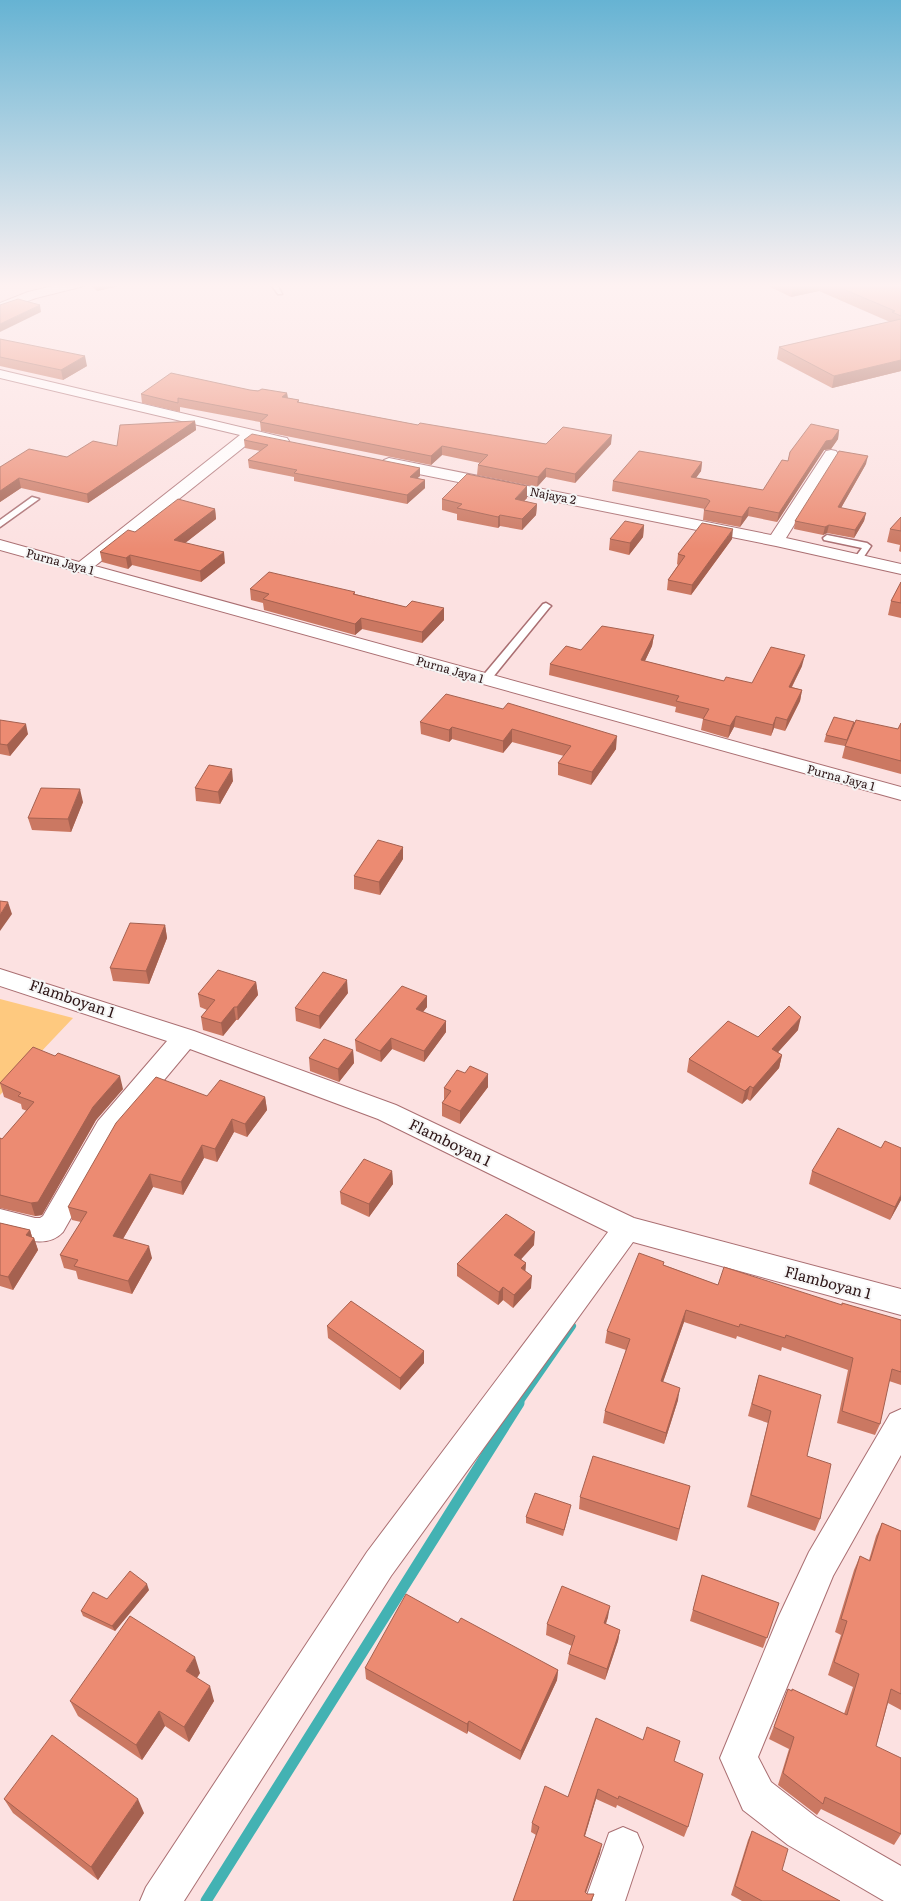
<svg xmlns="http://www.w3.org/2000/svg" width="901" height="1901" viewBox="0 0 901 1901" font-family="Literata,serif">
	<rect width="100%" height="100%" fill="#fce1e1"/>
	<!-- green -->
	<path fill="#fec97f" d="M0 999 73 1018 0 1095Z"/>
	<g fill="none" stroke-linecap="round" stroke-linejoin="round">
		<!-- stream-far1 -->
		<path stroke="#43b2b3" stroke-width="8" d="M518 1404 572 1326"/>
		<!-- stream -->
		<path stroke="#43b2b3" stroke-width="11" d="M206 1901 519 1403"/>
		<!-- service casing -->
		<g stroke="#aa6f72" stroke-width="3">
			<path id="service" d="M270 283H276L282 294H278Z
				M32 497 39 499 0 527V520Z
				M827 535 867 543 871 546 861 561 858 562 854 559 862 548 824 540 823 538Z
				M546 603 551 606 549 608 489 682H481V678L543 604Z"/>
		</g>
		<!-- minor casing -->
		<g stroke="#aa6f72" stroke-width="2">
			<path id="minor" d="M65 283H86L84 286 36 298 0 311V303L28 292Z
				M0 370 282 437 287 438 289 441 287 444 282 445 254 439 95 566 901 787V800L0 550V540L79 562 240 435 0 378Z
				M831 450 836 451 838 454 786 538 901 564V574L776 546 389 468 384 466 381 463 384 460 389 458 771 535 826 451Z
				M0 969 194 1031 396 1105 634 1218 901 1289V1315L633 1242 391 1576 184 1901H140L146 1887 367 1552 608 1232 378 1119 190 1049 118 1135 63 1232C46 1250 21 1238 0 1233V1209L35 1218H40L43 1216 98 1121 167 1041 0 986Z
				M901 1409V1455L833 1576 758 1757 771 1782 816 1817 901 1866V1901H884L788 1845 743 1810 720 1758 778 1618 809 1552 890 1414Z
				M623 1827 637 1833 643 1847 625 1901H585L609 1833Z"/>
		</g>
		<!-- service -->
		<use href="#service" fill="#fff" fill-rule="evenodd"/>
		<!-- minor -->
		<use href="#minor" fill="#fff" fill-rule="evenodd"/>
	</g>
	<!-- wall -->
	<path fill="#cb7862" d="M89 283H131L97 291Z
		M762 283H899L901 284V371L832 388 777 359 779 347 890 322 819 291 791 297Z
		M0 339 87 366 63 380 0 366Z
		M250 390 287 393 288 398 299 400V402L418 425 546 444H611L575 483 546 477 537 487 477 475 478 465 480 463 442 455 431 465 261 431 260 422 180 407V412L142 403 141 394Z
		M195 421 196 430 88 503 21 488 0 502V467L67 457 117 446Z
		M839 430 838 439 831 449 824 450 777 522 748 516 740 527 703 520 704 510 705 509 612 491 613 481 702 462 701 471 696 478 763 490 788 461Z
		M244 440 420 468V476L417 478 425 480V488L407 504 294 481V477L249 468 248 460 260 451 245 448Z
		M866 464 841 508 866 513 864 521 854 538 827 533 823 535 794 529 795 521Z
		M527 498 524 501 537 504 536 515 522 530 500 526 498 528 457 520V514L442 510V499Z
		M215 509 216 519 185 543 225 563 201 582 132 565 128 569 102 562 100 552 135 532Z
		M901 517V552L899 551 900 545 887 542 890 529Z
		M644 525 643 537 629 555 609 550 610 539Z
		M732 539 691 595 667 590 668 580 678 565 677 564 678 554Z
		M901 582V618L888 615 891 601Z
		M250 589 355 592V594L406 607 444 608V620L422 643 362 629 355 635 264 610 263 603 251 600Z
		M654 635 652 646 645 661 724 681 752 683 802 666 792 687 802 690 800 701 785 731 774 728 771 736 734 727 728 738 701 730 703 719 675 712 676 707 549 675 550 664 581 650Z
		M503 709 616 749 591 785 558 775V763L564 756 512 742 503 753 452 739 449 742 421 734 420 722Z
		M0 720 28 734 10 756 0 754Z
		M854 722 898 729 901 723V774L842 758 845 746 824 742 826 735Z
		M233 781 220 804 196 801 195 788Z
		M83 802 71 832 32 830 28 818Z
		M403 859 380 895 354 889V876Z
		M165 925 167 938 149 984 113 981 110 968Z
		M256 982 258 995 238 1020H236L223 1036 203 1030 201 1017 207 1010 200 1007 198 994Z
		M348 993 320 1029 296 1021 295 1008Z
		M427 996V1007L423 1012 446 1021V1032L424 1062 392 1049 381 1062 356 1051 355 1040Z
		M798 1030 778 1052 782 1055 779 1068 750 1101 747 1099 742 1104 687 1072 689 1059 758 1037Z
		M353 1050 354 1063 339 1082 310 1071 309 1058Z
		M465 1073 488 1087 460 1124 442 1116V1103L444 1100V1088Z
		M0 1083 123 1089 96 1120 42 1215 35 1216 0 1208V1138L2 1139 27 1111 22 1109 21 1104 4 1097Z
		M207 1096 265 1097 267 1110 247 1137 234 1132 217 1162 204 1158 183 1195 153 1187 123 1239 152 1258 132 1294 78 1279 76 1271 64 1268 60 1255 81 1222 72 1220 68 1207Z
		M881 1148 901 1200 890 1220 809 1184 812 1171Z
		M392 1171 393 1184 369 1217 341 1204 340 1192Z
		M0 1223 30 1230 32 1237 34 1238 38 1250 13 1290 0 1286Z
		M534 1245 521 1259 526 1263 525 1271 531 1288 513 1308 503 1300 498 1305 457 1276V1264Z
		M664 1265 718 1285 841 1305 901 1320V1385L889 1381 880 1424 875 1435 837 1423 848 1370 782 1347 781 1351 737 1336 736 1339 684 1322 663 1382 678 1400 664 1444 603 1423 605 1411 626 1350 605 1343 607 1331Z
		M327 1326 424 1363 400 1390 328 1338Z
		M759 1375 807 1456 820 1519 815 1531 747 1507 768 1423 748 1416Z
		M690 1486 677 1541 579 1509 580 1497Z
		M570 1510 563 1536 526 1523V1517Z
		M882 1523 901 1531V1710L888 1703 876 1746 901 1834 894 1845 821 1809 817 1815 778 1785 789 1749 769 1739 788 1689 792 1691V1689L844 1714 853 1687 828 1675 841 1635 835 1632 854 1570 860 1556 869 1560 876 1536Z
		M702 1575 779 1603 763 1648 690 1621Z
		M149 1590 115 1631 83 1616 81 1611 107 1599Z
		M608 1617 606 1624 620 1630 618 1641 605 1680 567 1664 569 1654 572 1646 546 1635 547 1624Z
		M458 1623 558 1670 557 1680 520 1760 468 1731 467 1734 366 1679 365 1668Z
		M200 1673 197 1678 214 1701 189 1742 165 1726 142 1760 78 1716 70 1701Z
		M674 1761 688 1827 684 1837 617 1805 616 1808 596 1799 585 1836 600 1853 586 1893 587 1894H594L592 1901H513L536 1835 531 1832 532 1823 568 1797Z
		M4 1799 144 1813 98 1880 13 1813Z
		M752 1831 782 1870 840 1901H742L731 1895 748 1840Z"/>
	<!-- shaded-wall -->
	<path fill="#a56150" d="M109 283H131L97 291V286Z
		M805 283H820L819 291 791 297 793 286Z
		M40 305 41 312 0 332V324Z
		M85 356 87 366 63 380 61 370Z
		M901 360V371L832 388 834 376Z
		M287 393 288 402 282 397Z
		M195 421 196 430 88 503 87 494Z
		M839 430 838 439 831 449 824 450 777 522 779 513 826 441Z
		M612 435 611 444 575 483V474Z
		M442 446V455L431 465V456Z
		M868 456 866 464 837 515 838 507Z
		M702 462 701 471 690 486 691 477Z
		M420 468V476L410 485V477Z
		M546 468V477L537 487 538 477Z
		M19 478 21 488 0 502V491Z
		M425 480V488L407 504V495Z
		M527 486V498L515 510V499Z
		M537 504 536 515 522 530V519Z
		M749 507 748 516 740 527 742 517Z
		M215 509 216 519 175 551 174 540Z
		M866 513 864 521 854 538 855 530Z
		M500 515V526L498 528V517Z
		M644 525 643 537 629 555 630 543Z
		M829 525 827 533 823 535 825 527Z
		M733 529 732 539 691 595 692 585Z
		M224 552 225 563 201 582 200 571Z
		M130 555 132 565 128 569 126 558Z
		M444 608V620L422 643V632Z
		M361 618 362 629 355 635V624Z
		M654 635 652 646 640 671 641 660Z
		M805 655 802 666 786 698 789 687Z
		M802 690 800 701 785 731 787 720Z
		M736 716 734 727 728 738 730 726Z
		M776 717 774 728 771 736 773 725Z
		M26 724 28 734 10 756 7 745Z
		M452 727V739L449 742V730Z
		M512 729V742L503 753V741Z
		M617 736 616 749 591 785 592 772Z
		M232 769 233 781 220 804 218 792Z
		M80 789 83 802 71 832 68 819Z
		M403 847V859L380 895 379 882Z
		M8 902 12 914 0 931V915Z
		M165 925 167 938 149 984 146 971Z
		M347 980 348 993 320 1029 319 1016Z
		M256 982 258 995 238 1020 237 1007Z
		M427 996V1007L416 1020V1009Z
		M234 1007 236 1020 223 1036 221 1023Z
		M801 1017 798 1030 769 1062 772 1049Z
		M446 1021V1032L424 1062V1051Z
		M391 1038 392 1049 381 1062 380 1051Z
		M353 1050 354 1063 339 1082 338 1069Z
		M782 1055 779 1068 750 1101 753 1088Z
		M488 1074V1087L460 1124V1111Z
		M120 1076 123 1089 96 1120 42 1215 35 1216 31 1203 93 1107Z
		M750 1086 747 1099 742 1104 745 1091Z
		M265 1097 267 1110 247 1137 245 1124Z
		M232 1119 234 1132 217 1162 215 1149Z
		M202 1145 204 1158 183 1195 181 1182Z
		M392 1171 393 1184 369 1217V1204Z
		M150 1174 153 1187 117 1249 113 1236Z
		M901 1195V1200L890 1220 895 1207Z
		M30 1230 33 1240 34 1238 38 1250 13 1290 8 1277 26 1235Z
		M535 1232 534 1245 513 1268 514 1255Z
		M149 1246 152 1258 132 1294 128 1281Z
		M526 1263 525 1276 521 1268Z
		M532 1276 531 1288 513 1308 514 1295Z
		M503 1287V1300L498 1305 499 1292Z
		M686 1310 684 1322 659 1393 661 1381Z
		M424 1351V1363L400 1390V1378Z
		M680 1388 678 1400 664 1444 666 1433Z
		M147 1584 149 1590 115 1631 112 1626Z
		M610 1606 608 1617 602 1634 604 1623Z
		M620 1630 618 1641 605 1680 607 1669Z
		M195 1657 200 1673 191 1686 186 1671Z
		M558 1670 557 1680 520 1760 521 1751Z
		M210 1686 214 1701 189 1742 184 1727Z
		M159 1711 165 1726 142 1760 136 1745Z
		M469 1721 468 1731 467 1734V1724Z
		M598 1789 596 1799 582 1845 584 1836Z
		M138 1799 144 1813 98 1880 91 1867Z
		M602 1844 600 1853 583 1900 585 1892Z"/>
	<!-- building -->
	<path fill="#ec8b72" stroke="#a56150" d="M93 283H109L97 286Z
		M787 283H805L793 286Z
		M829 283H899L901 284V316L892 312 895 311Z
		M18 299 40 305 0 324V305Z
		M901 319V360L834 376 779 347Z
		M0 339 85 356 61 370 0 357Z
		M171 373 250 390 258 391 262 389 287 393 282 397 299 400 297 402 418 425 420 423 546 444 563 427 612 435 575 474 546 468 538 477 478 465 488 455 442 446 431 456 260 422 268 415 178 398V403L141 394Z
		M195 421 87 494 19 478 0 491V467L29 449 67 457 93 441 117 446 120 425Z
		M811 424 839 430 832 440 826 441 779 513 749 507 742 517 704 510 710 501 707 499 613 481 639 451 702 462 691 477 763 490 782 460 788 461 790 452Z
		M252 434 420 468 410 477 425 480 407 495 294 473 297 470 248 460 268 445 244 440Z
		M839 451 868 456 838 507 866 513 855 530 829 525 825 527 795 521Z
		M467 474 527 486 515 499 537 504 522 519 500 515 498 517 457 508 462 504 442 499Z
		M178 499 215 509 174 540 224 552 200 571 130 555 126 558 100 552 128 530 135 532Z
		M901 517V531L890 529Z
		M625 521 644 525 630 543 610 539Z
		M702 523 733 529 692 585 668 580 685 556 678 554Z
		M269 572 355 592 353 594 406 607 412 601 444 608 422 632 361 618 355 624 263 599 269 594 250 589Z
		M901 582V603L891 601Z
		M602 626 654 635 641 660 724 681 726 677 752 683 771 647 805 655 789 687 802 690 787 720 776 717 773 725 736 716 730 726 703 719 709 709 676 701 679 696 550 664 566 646 581 650Z
		M446 694 503 709 508 703 617 736 592 772 558 763 571 746 512 729 503 741 452 727 449 730 420 722Z
		M834 717 854 722 847 740 826 735Z
		M0 720 26 724 7 745 0 744Z
		M856 720 898 729 901 723V761L845 746Z
		M209 765 232 769 218 792 195 788Z
		M41 788 80 789 68 819 28 818Z
		M378 840 403 847 379 882 354 876Z
		M0 901 8 902 0 915Z
		M130 923 165 925 146 971 110 968Z
		M218 970 256 982 237 1007H234L221 1023 201 1017 215 1000 198 994Z
		M323 972 347 980 319 1016 295 1008Z
		M402 986 427 996 416 1009 446 1021 424 1051 391 1038 380 1051 355 1040Z
		M789 1006 801 1017 772 1049 782 1055 753 1088 750 1086 745 1091 689 1059 728 1021 758 1037Z
		M324 1039 353 1050 338 1069 309 1058Z
		M33 1047 55 1056 58 1053 120 1076 93 1107 38 1202 31 1203 0 1195V1138L2 1139 34 1102 18 1096 21 1093 0 1083Z
		M470 1066 488 1074 460 1111 442 1103 451 1091 444 1088 457 1070 465 1073Z
		M156 1077 207 1096 220 1080 265 1097 245 1124 232 1119 215 1149 202 1145 181 1182 150 1174 113 1236 149 1246 128 1281 74 1266 78 1260 60 1255 87 1212 68 1207 116 1123Z
		M838 1128 881 1148 885 1141 901 1148V1195L895 1207 812 1171Z
		M364 1159 392 1171 369 1204 340 1192Z
		M506 1214 535 1232 514 1255 526 1263 521 1268 532 1276 514 1295 503 1287 499 1292 457 1264Z
		M0 1223 30 1230 26 1235 34 1238 8 1277 0 1275Z
		M639 1253 664 1262 663 1265 718 1285 724 1267 842 1305V1303L901 1320V1372L892 1369 880 1424 842 1411 853 1358 786 1335 785 1338 740 1324 739 1327 686 1310 661 1381 680 1388 666 1433 605 1411 630 1339 607 1331Z
		M351 1301 424 1351 400 1378 327 1326Z
		M759 1375 821 1395 807 1456 831 1464 820 1519 751 1495 771 1411 752 1404Z
		M593 1456 690 1486 679 1529 580 1497Z
		M535 1493 571 1505 564 1530 526 1517Z
		M882 1523 901 1531V1694L891 1689 876 1746 901 1758V1834L825 1797 823 1804 783 1773 794 1737 774 1727 788 1689 792 1691V1689L847 1715 859 1674 834 1662 847 1621 841 1619 860 1556 870 1561Z
		M130 1571 147 1584 112 1626 81 1611 93 1592 107 1599Z
		M702 1575 779 1603 767 1638 693 1610Z
		M562 1586 610 1606 604 1623 620 1630 607 1669 569 1654 575 1636 547 1624Z
		M406 1594 458 1623 461 1618 558 1670 521 1751 469 1721 467 1724 365 1668Z
		M130 1616 195 1657 186 1671 210 1686 184 1727 159 1711 136 1745 70 1701Z
		M596 1718 643 1740 647 1727 680 1741 674 1761 703 1774 688 1827 619 1796 618 1799 598 1789 584 1836 602 1844 585 1892 587 1894H594L591 1901H513L539 1827 532 1823 545 1786 568 1797Z
		M52 1735 138 1799 91 1867 4 1799Z
		M752 1831 788 1849 782 1870 840 1901H762L735 1886Z"/>
	<!-- sky -->
	<linearGradient id="sky" x2="0" y2="1"><stop stop-color="#66b3d3"/><stop offset="0.52" stop-color="#fef2f2"/><stop offset="1" stop-color="#fef2f2" stop-opacity="0"/></linearGradient>
	<rect width="901" height="549" fill="url(#sky)"/>
	<g text-anchor="middle" stroke-width="4" stroke-linejoin="round" paint-order="stroke">
		<!-- far-street labels -->
		<g font-size="12" fill="#2d1617" stroke="#f5f5f5">
			<text transform="translate(553 496) rotate(11)" y="4">Najaya 2</text>
			<text transform="translate(60 562) rotate(15)" y="4">Purna Jaya 1</text>
			<text transform="translate(450 670) rotate(16)" y="4">Purna Jaya 1</text>
			<text transform="translate(841 778) rotate(15)" y="4">Purna Jaya 1</text>
		</g>
		<!-- street labels -->
		<g font-size="15" fill="#2d1617" stroke="#f5f5f5">
			<text transform="translate(72 999) rotate(19)" y="5">Flamboyan 1</text>
			<text transform="translate(450 1143) rotate(26)" y="5">Flamboyan 1</text>
			<text transform="translate(828 1283) rotate(15)" y="5">Flamboyan 1</text>
		</g>
	</g>
</svg>
